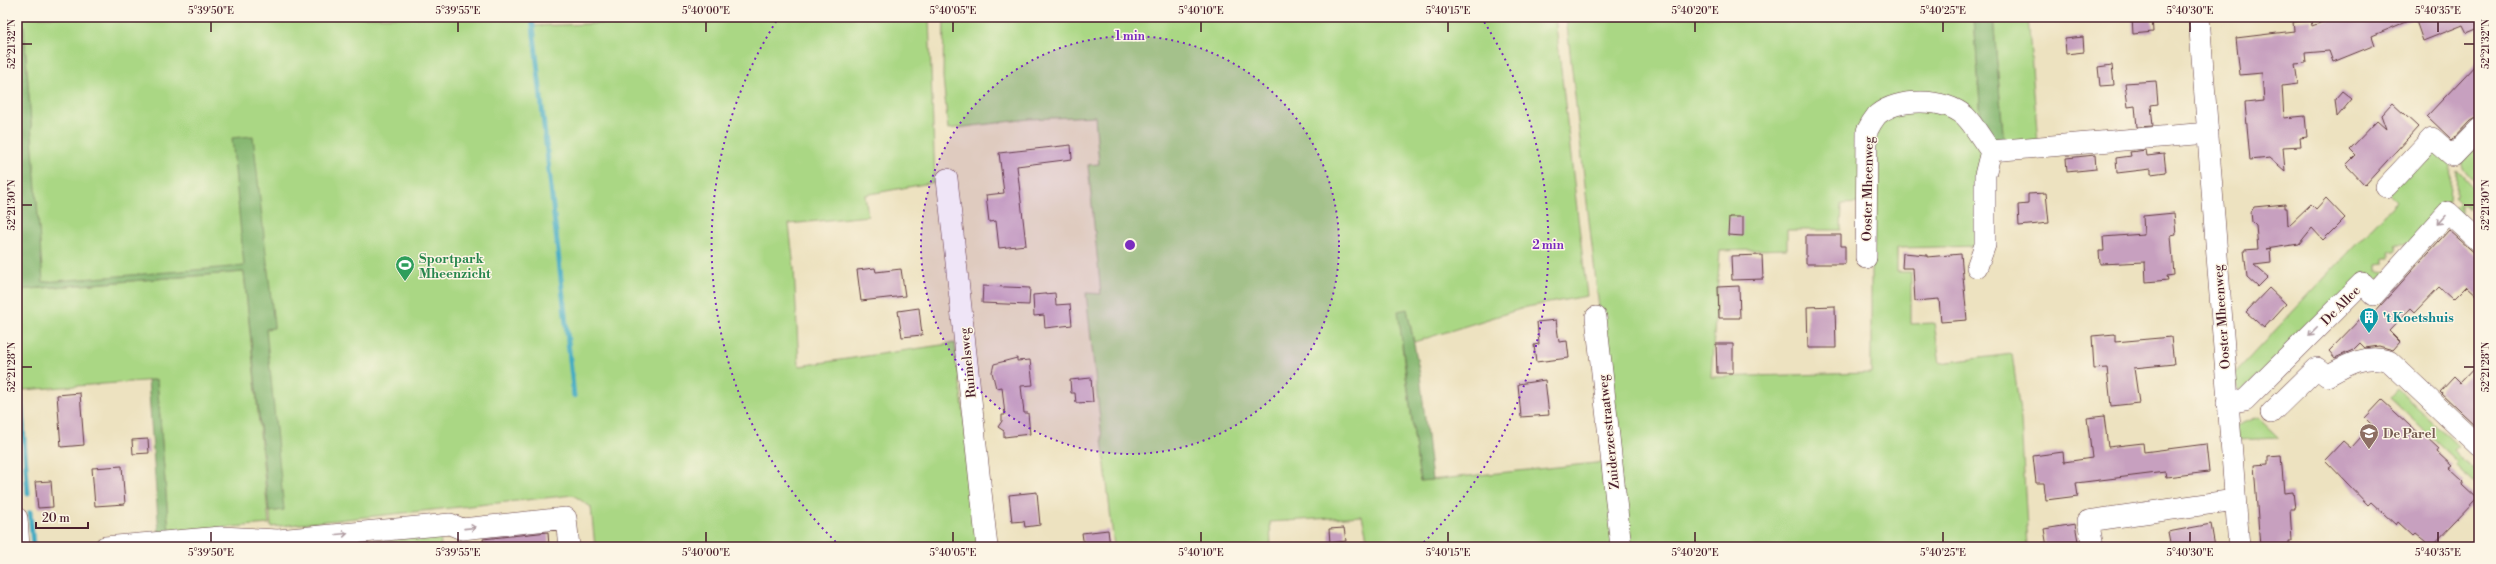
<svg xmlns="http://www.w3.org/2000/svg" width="2496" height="564" viewBox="0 0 2496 564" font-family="'Libre Bodoni',serif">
	<rect width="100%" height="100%" fill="#fcf5e5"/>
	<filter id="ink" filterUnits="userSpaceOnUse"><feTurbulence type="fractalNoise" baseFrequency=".025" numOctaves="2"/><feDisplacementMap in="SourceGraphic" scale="8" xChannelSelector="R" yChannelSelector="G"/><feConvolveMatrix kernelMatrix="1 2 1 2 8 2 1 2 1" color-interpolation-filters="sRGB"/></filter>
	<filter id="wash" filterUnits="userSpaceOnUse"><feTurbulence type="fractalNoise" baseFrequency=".012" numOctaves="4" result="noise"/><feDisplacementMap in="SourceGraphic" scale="16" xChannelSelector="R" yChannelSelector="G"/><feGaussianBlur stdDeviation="0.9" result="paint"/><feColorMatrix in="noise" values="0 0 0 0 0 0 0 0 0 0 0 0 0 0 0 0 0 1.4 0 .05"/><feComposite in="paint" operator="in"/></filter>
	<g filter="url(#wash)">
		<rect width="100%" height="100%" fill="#ede2c0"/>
		<!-- green -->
		<path fill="#aad784" stroke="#7a7b58" d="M23 17H531L532 26 783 17H929L935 182 865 195 868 216 789 224 794 268 799 366 955 343 980 547H595L591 507 573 495 271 527 252 269 43 287Z
			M944 17H1555L1587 296 1527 307 1414 342 1407 310 1402 346 1420 481 1606 462 1616 547H1369L1362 516 1270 522 1271 547H1114L1086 293 1101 294 1088 165 1099 164 1095 116 1029 119 948 129 943 77Z
			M1566 17H1974L1982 133C1975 123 1969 113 1958 106 1932 91 1874 97 1864 129 1857 149 1864 182 1863 203L1842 204 1841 230H1787V249L1720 251 1711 377 1871 373V132C1885 106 1926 100 1952 112 1966 119 1979 138 1985 152L1981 174V246L1897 248V272H1911V324L1934 323 1940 363 2012 354 2021 420 2028 547H1626Z
			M1993 17H2028L2038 143 2004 145Z
			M2479 136V188L2463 169 2460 156Z
			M2431 146 2451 164 2449 201 2425 227 2416 244H2397L2396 251H2390V258H2384V264L2377 265V271L2388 272 2378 280 2366 273 2322 318 2240 392 2236 385 2235 373 2397 201 2388 192Z
			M2457 171 2479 195V215L2474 216V209H2467V205L2461 206V218L2453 210 2460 203 2454 197 2456 195Z
			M244 272 269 524 169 532 157 380 23 390 17 290Z
			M2398 389 2458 446 2453 450 2479 475V488L2456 466 2458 463 2390 398Z
			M2257 417 2279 438 2236 440V426Z
			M440 534 441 547H351L350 544Z"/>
		<!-- forest -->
		<path fill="#87b872" stroke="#686c4e" d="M17 17H23L43 282 244 266 232 138 253 136 274 325V328L266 329 284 510 269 512 244 272 17 290Z
			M1974 17H1993L2004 145 1982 133Z
			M1407 309 1420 375 1432 480 1420 481 1398 311Z
			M148 380H157L169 532 159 533Z"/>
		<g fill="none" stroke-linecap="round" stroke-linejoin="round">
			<!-- stream -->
			<path stroke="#43abc3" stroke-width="5" d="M532 17 574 396
				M17 343 28 494
				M30 512 33 546"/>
		</g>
		<g id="blocks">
			<!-- building -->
			<path fill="#c7a0bf" d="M2132 17H2152L2153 32 2133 34Z
				M2335 17H2479V28L2467 33 2463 25 2423 41 2415 18 2372 36 2375 45 2333 62 2329 51 2305 53 2306 63 2295 64 2298 84 2282 86 2284 118 2305 116 2307 137 2300 138 2301 146 2283 147 2285 171 2270 158 2250 160 2245 103 2264 101 2262 73 2240 75 2236 38 2294 31 2293 22 2311 20 2312 26Z
				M2083 37 2084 52 2066 54 2065 39Z
				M2479 61V116L2470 121 2452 140 2427 116Z
				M2112 65 2114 85 2100 86 2098 67Z
				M2156 81 2158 104 2151 105 2153 126 2137 127 2135 106 2128 107 2125 83Z
				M2342 91 2352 99 2337 117 2335 99Z
				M2392 103 2418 127 2365 185 2346 165 2356 155 2350 149 2377 121 2386 129 2381 115Z
				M1071 145 1072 159 1017 166 1026 245 999 248 996 221 989 222 986 195 1004 193 999 153Z
				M2146 150 2147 156 2164 154 2166 172 2151 174V169L2117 173 2116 158 2131 156 2130 152Z
				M2095 155 2096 169 2067 172 2066 158Z
				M2046 193 2049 223 2019 226 2018 205 2028 204V194Z
				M2326 198 2345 218 2323 240 2312 228 2299 244 2266 249 2270 248 2271 263 2254 265 2268 277 2258 287 2247 277 2244 250 2258 249 2256 226 2252 222 2251 212 2254 207 2285 204V208H2287L2288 226 2311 204 2316 209Z
				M2174 213 2176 234 2171 235 2174 275 2167 276 2168 280 2146 282 2145 262 2100 264 2099 251H2104L2103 237 2144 234 2143 216Z
				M1729 217H1743V236L1728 235Z
				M2449 230 2479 257V297L2467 286 2453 300 2439 287 2415 312 2411 308 2389 331 2400 342 2393 350 2379 346 2365 348 2360 343 2353 350 2335 358 2329 351 2367 312 2371 316Z
				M1806 235H1841V246H1845V264H1806Z
				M1903 253 1927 255V257L1961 254 1967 320 1941 322 1939 299 1915 301 1913 268H1902Z
				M1762 255 1763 279 1732 280 1731 256Z
				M875 268 876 272 901 269 905 296 861 301 857 270Z
				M983 286 1030 288 1029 305 982 303Z
				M1739 286 1740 318H1719L1718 287Z
				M2269 288 2286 304 2264 328 2246 312Z
				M1055 293 1056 305 1070 304 1072 325 1045 328 1044 315 1034 316 1033 295Z
				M1835 306 1836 348H1808L1807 307Z
				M919 308 922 335 902 337 898 311Z
				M1556 320 1559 342 1567 341 1569 358 1536 362 1534 345 1539 344 1537 322Z
				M2115 334V342L2171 337 2174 364 2134 368 2139 403 2111 406 2107 368 2094 369 2092 336Z
				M1716 344H1733V373H1717Z
				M1017 358V361L1030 360 1033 385 1021 386 1024 413H1028L1030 434 1004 437V431L998 427 1002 421V415H1005L1002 387 996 388 992 372 994 364Z
				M2479 363V429L2440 392 2454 377 2460 383Z
				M1091 378 1093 402 1076 403 1075 393H1071L1070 380Z
				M1545 380 1549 415 1521 417 1518 384Z
				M80 393 84 445 61 447 57 395Z
				M2382 400 2422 437 2424 435 2439 449 2437 452 2452 466 2449 468 2464 482 2462 485 2477 499 2431 547 2415 534 2413 536 2398 522 2396 525 2371 502 2368 505 2325 460 2343 441 2351 448 2372 425 2365 418Z
				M2104 416 2108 447 2143 443 2144 452 2206 444 2209 472 2166 477 2165 472 2076 483 2078 496 2046 500 2044 483H2036L2033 456 2063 452 2064 462 2092 458 2087 418Z
				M148 439 149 453 133 454 132 440Z
				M2281 455 2284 493 2293 492 2295 509H2290L2292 541H2289V547H2260L2254 465 2268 464V456Z
				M122 466 125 504 95 506 92 468Z
				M51 481 53 507 38 508 35 482Z
				M1037 492 1040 525 1025 527 1024 521 1012 522 1009 495Z
				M2075 524 2079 547H2047L2044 529Z
				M2211 524 2215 547H2171L2168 532Z
				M1344 528 1346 541 1330 543 1329 529Z
				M1108 530 1110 547H1084L1082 533Z
				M548 532 549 547H484L483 539Z"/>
		</g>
	</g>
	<g filter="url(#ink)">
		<use href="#blocks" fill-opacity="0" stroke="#623c41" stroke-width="1"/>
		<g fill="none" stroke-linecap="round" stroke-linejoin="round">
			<!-- minor casing -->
			<g stroke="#623c41" stroke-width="22">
				<path id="minor" d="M2199 17 2239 547
					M1991 151 2208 133
					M947 179 987 547
					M2386 187 2432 138 2453 156 2479 129
					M1866 258 1867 131C1870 125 1873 120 1877 115 1898 97 1945 98 1965 116 1975 126 1982 140 1991 151
					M1977 267 1985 245V175L1991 151
					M1596 317 1621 547
					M2227 403 2245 400 2362 283 2374 295 2448 212 2479 241
					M2271 413 2317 368 2327 376C2347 365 2365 354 2389 361L2479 446
					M17 518 19 547
					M105 547 221 537 278 540 450 524 462 529 566 518 569 547
					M2093 547 2088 521 2235 500"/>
			</g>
			<!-- minor -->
			<use href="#minor" stroke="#fff" stroke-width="21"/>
		</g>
		<!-- one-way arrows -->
		<defs><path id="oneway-shaft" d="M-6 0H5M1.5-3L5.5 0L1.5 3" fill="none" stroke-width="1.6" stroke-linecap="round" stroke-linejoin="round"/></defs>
		<g stroke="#ae9aa0">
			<use href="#oneway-shaft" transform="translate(2441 220) rotate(132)"/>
			<use href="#oneway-shaft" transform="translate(2313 332) rotate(135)"/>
			<use href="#oneway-shaft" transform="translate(470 528) rotate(-6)"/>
			<use href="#oneway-shaft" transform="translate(342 534) rotate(-5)"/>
		</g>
	</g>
	<!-- ticks -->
	<path fill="none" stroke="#4a1f2b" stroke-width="1.5" d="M211 22V32M458 22V32M706 22V32M953 22V32M1201 22V32M1448 22V32M1695 22V32M1943 22V32M2190 22V32M2438 22V32M22 44H32M2464 44H2474M22 205H32M2464 205H2474M22 367H32M2464 367H2474M211 532V542M458 532V542M706 532V542M953 532V542M1201 532V542M1448 532V542M1695 532V542M1943 532V542M2190 532V542M2438 532V542"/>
	<!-- distance rings -->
	<circle cx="1130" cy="245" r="209" fill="#7b2cbf" fill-opacity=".12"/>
	<g fill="none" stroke="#7b2cbf" stroke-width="2" stroke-dasharray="2 4">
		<circle cx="1130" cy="245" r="209"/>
		<path d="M840 546A418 418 0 0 1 779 17M1481 17A418 418 0 0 1 1420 546"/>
	</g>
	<!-- icons -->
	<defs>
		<g id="stadium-pin" transform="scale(1)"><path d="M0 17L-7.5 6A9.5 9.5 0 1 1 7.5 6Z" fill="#2e9e5b" stroke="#fcf5e5"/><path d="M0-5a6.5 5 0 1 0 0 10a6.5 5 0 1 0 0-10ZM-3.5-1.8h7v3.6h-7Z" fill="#fff"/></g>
		<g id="building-pin" transform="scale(1)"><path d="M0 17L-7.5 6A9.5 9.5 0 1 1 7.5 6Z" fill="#0f9aa8" stroke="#fcf5e5"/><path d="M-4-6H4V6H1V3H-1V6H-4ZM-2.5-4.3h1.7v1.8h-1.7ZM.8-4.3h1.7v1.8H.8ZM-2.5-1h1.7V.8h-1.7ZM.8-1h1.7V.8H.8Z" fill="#fff"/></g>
		<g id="school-pin" transform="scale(1)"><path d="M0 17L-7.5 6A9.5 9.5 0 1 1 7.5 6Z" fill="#8d6e63" stroke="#fcf5e5"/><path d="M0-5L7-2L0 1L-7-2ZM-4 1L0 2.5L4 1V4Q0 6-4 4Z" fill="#fff"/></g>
	</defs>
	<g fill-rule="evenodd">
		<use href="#stadium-pin" x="405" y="265"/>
		<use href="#building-pin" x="2369" y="317"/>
		<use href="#school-pin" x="2369" y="433"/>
	</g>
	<g text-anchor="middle" stroke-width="3" stroke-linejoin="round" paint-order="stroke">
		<!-- street labels -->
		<g font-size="13" fill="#4a1f2b" stroke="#fcf5e5">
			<text transform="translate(1867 189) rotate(-89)" y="5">Ooster Mheenweg</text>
			<text transform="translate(2340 305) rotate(-45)" y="5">De Allee</text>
			<text transform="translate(2221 317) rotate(-94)" y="5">Ooster Mheenweg</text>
			<text transform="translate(967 363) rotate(-96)" y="5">Ruimelsweg</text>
			<text transform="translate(1608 432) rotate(-96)" y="5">Zuiderzeestraatweg</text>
		</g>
		<!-- leisure labels -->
		<g font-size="13" font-weight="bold" fill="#27864d" stroke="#fcf5e5" text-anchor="start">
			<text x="419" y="263">Sportpark<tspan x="419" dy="15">Mheenzicht</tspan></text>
		</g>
		<!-- culture labels -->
		<g font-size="13" font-weight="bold" fill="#0d838f" stroke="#fcf5e5" text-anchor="start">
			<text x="2383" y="322">'t Koetshuis</text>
		</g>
		<!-- education labels -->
		<g font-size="13" font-weight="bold" fill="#785e54" stroke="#fcf5e5" text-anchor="start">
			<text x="2383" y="438">De Parel</text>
		</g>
	</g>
	<circle cx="1130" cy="245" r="6" fill="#7b2cbf" stroke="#fcf5e5" stroke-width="2"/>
	<g font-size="12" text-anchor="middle" font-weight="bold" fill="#7b2cbf" stroke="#fcf5e5" stroke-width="3" stroke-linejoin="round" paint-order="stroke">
		<text x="1130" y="40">1 min</text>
		<text x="1548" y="249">2 min</text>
	</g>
	<!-- margin -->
	<rect width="2496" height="564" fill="none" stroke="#fcf5e5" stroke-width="44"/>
	<!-- scale -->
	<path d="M36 522v6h52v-6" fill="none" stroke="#4a1f2b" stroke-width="2"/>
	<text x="42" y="522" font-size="12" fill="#4a1f2b" stroke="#fcf5e5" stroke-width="3" paint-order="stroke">20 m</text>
	<rect x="22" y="22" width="2452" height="520" fill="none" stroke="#4a1f2b" stroke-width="1.5"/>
	<g font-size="10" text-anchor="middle" fill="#4a1f2b">
		<text x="211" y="14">5°39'50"E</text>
		<text x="458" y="14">5°39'55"E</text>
		<text x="706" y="14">5°40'00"E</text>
		<text x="953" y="14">5°40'05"E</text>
		<text x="1201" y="14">5°40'10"E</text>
		<text x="1448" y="14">5°40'15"E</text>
		<text x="1695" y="14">5°40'20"E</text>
		<text x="1943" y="14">5°40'25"E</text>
		<text x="2190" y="14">5°40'30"E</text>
		<text x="2438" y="14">5°40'35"E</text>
		<text transform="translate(11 44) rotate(-90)" y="4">52°21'32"N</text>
		<text transform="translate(2485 44) rotate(-90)" y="4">52°21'32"N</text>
		<text transform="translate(11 205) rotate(-90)" y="4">52°21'30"N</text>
		<text transform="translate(2485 205) rotate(-90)" y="4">52°21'30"N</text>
		<text transform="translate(11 367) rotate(-90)" y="4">52°21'28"N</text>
		<text transform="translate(2485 367) rotate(-90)" y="4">52°21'28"N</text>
		<text x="211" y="556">5°39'50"E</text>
		<text x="458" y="556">5°39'55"E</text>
		<text x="706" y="556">5°40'00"E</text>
		<text x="953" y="556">5°40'05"E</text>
		<text x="1201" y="556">5°40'10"E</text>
		<text x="1448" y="556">5°40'15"E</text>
		<text x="1695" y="556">5°40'20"E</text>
		<text x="1943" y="556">5°40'25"E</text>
		<text x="2190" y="556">5°40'30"E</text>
		<text x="2438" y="556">5°40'35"E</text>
	</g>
</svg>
